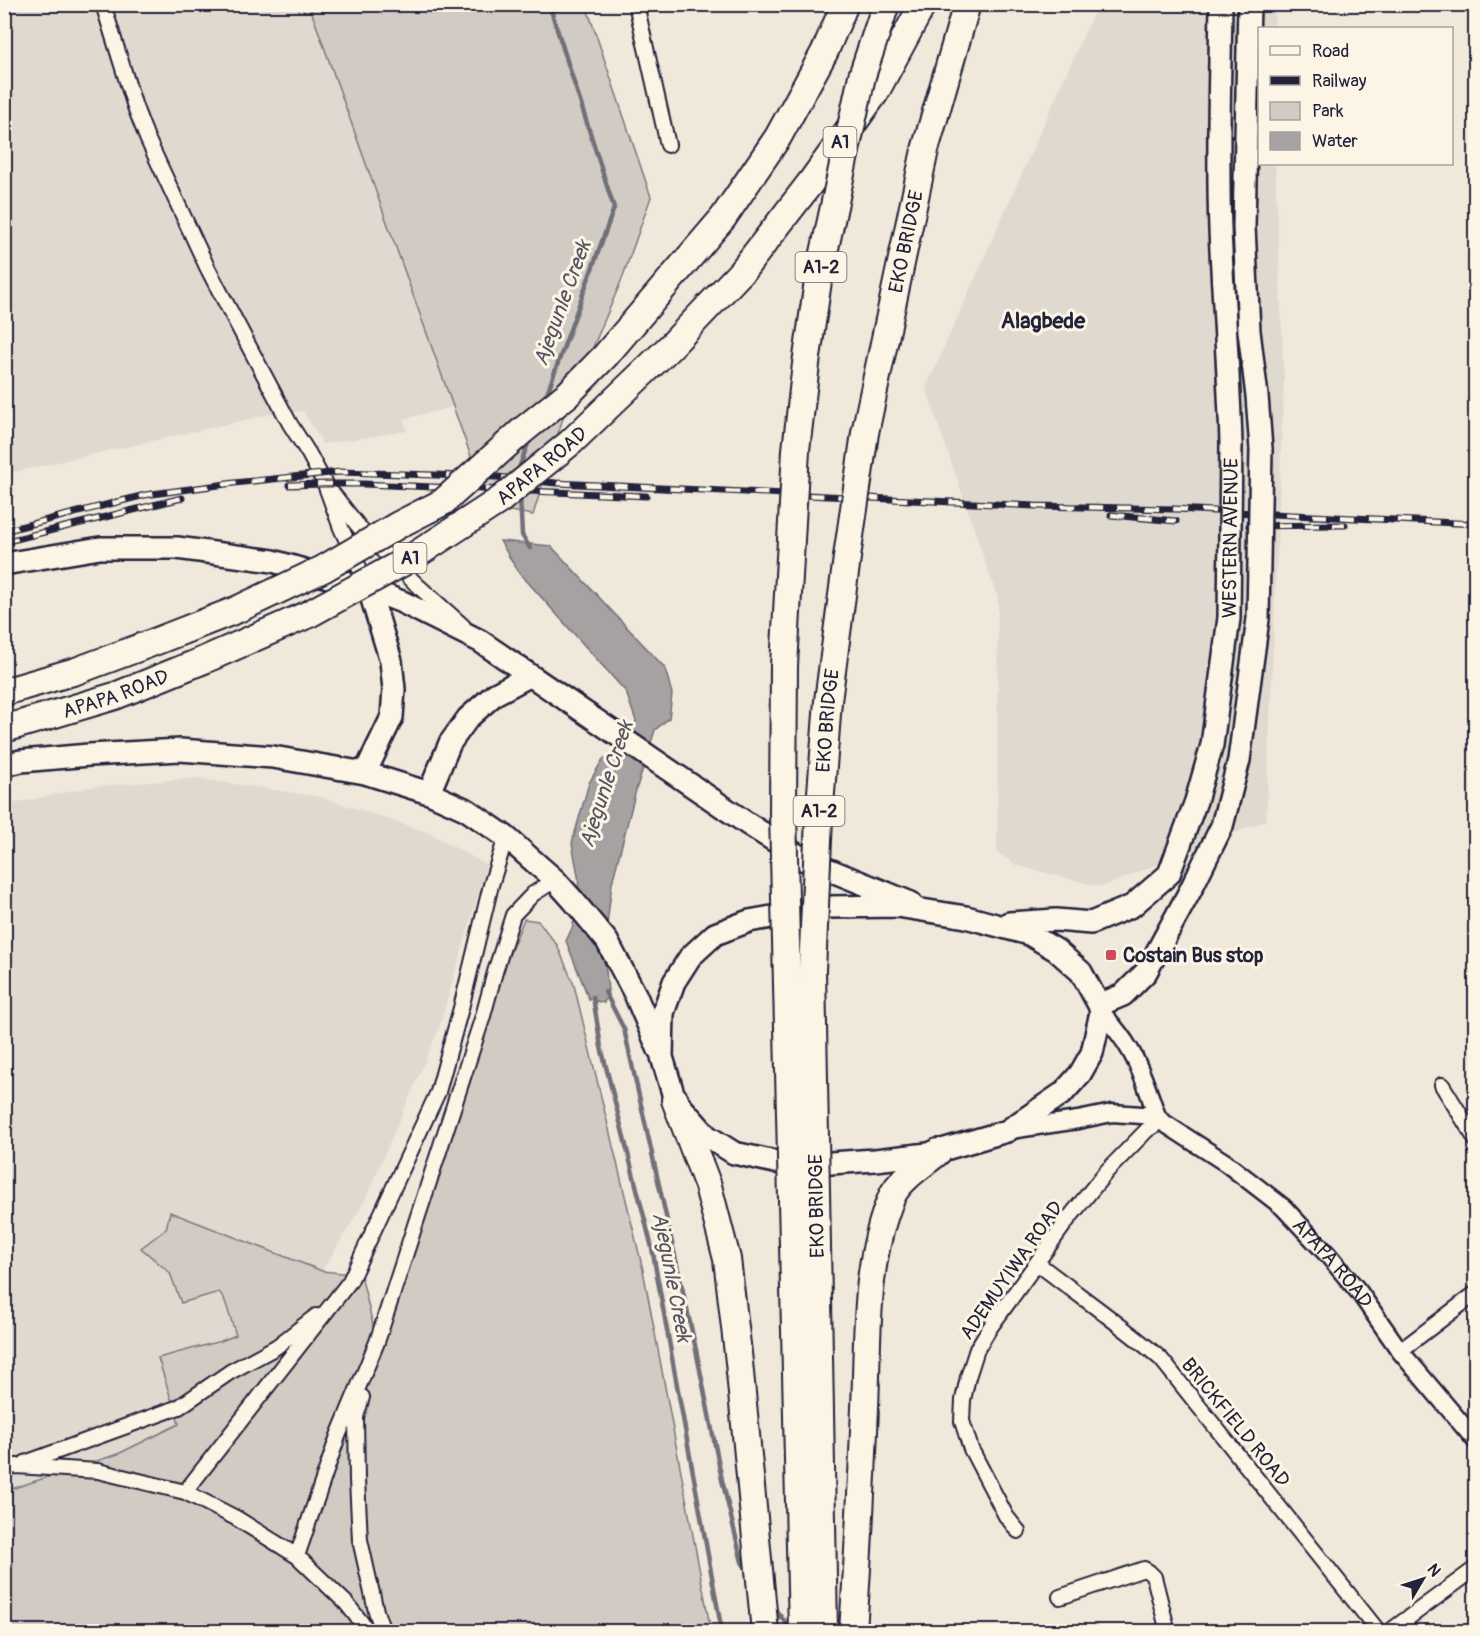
<svg xmlns="http://www.w3.org/2000/svg" width="1480" height="1636" viewBox="0 0 1480 1636" font-family="Pangolin,sans-serif">
	<rect width="100%" height="100%" fill="#efe8db"/>
	<filter id="ink" filterUnits="userSpaceOnUse"><feTurbulence type="fractalNoise" baseFrequency=".0167" numOctaves="2"/><feDisplacementMap in="SourceGraphic" scale="12" xChannelSelector="R" yChannelSelector="G"/><feConvolveMatrix kernelMatrix="1 2 1 2 8 2 1 2 1" color-interpolation-filters="sRGB"/></filter>
	<g filter="url(#ink)">
		<!-- built -->
		<path fill="#e0d9cf" d="M4 5H497L506 394 404 419 407 431 323 444 303 411 272 414 5 474Z
			M1097 5H1276L1274 28H1260V164H1275L1284 379 1266 820 1102 887 1016 865 997 852 998 599 926 388Z
			M196 778 321 797 427 832 487 865 438 1031 364 1202 322 1271 170 1212 166 1229 142 1249 170 1273 227 1288 242 1336 190 1433 5 1511V805L90 787Z"/>
		<!-- green -->
		<path fill="#d1cbc3" stroke="#7a767f" stroke-width="1.5" d="M309 5H586L651 197 622 279 563 418 533 515 510 511 492 515Z
			M524 919 538 921 557 945 574 985 643 1270 711 1631 5 1632V1491L118 1454 179 1424 158 1358 221 1341 236 1335 224 1298 219 1292 181 1303 170 1273 141 1248 166 1229 170 1212 322 1271 361 1275 378 1346 495 989Z"/>
		<!-- water -->
		<path fill="#a6a2a2" stroke="#716f79" stroke-width="1.5" d="M500 541 551 546 665 668 672 694 669 718 655 730 636 790 612 883 604 949 608 991 604 1003 589 999 566 941 573 926 579 881 572 843 589 783 603 759H613L636 721 626 692 517 570Z"/>
		<g fill="none" stroke-linecap="round" stroke-linejoin="round">
			<!-- stream -->
			<path stroke="#716f79" stroke-width="4.5" d="M545 399 614 208 549 4
				M519 473V468L530 438
				M520 496 522 535 530 548
				M605 992 624 1029 695 1345 722 1480 742 1562 749 1573
				M593 997 601 1047 652 1248 722 1632
				M773 1607 789 1627 793 1629"/>
			<!-- minor casing -->
			<g stroke="#22223b" stroke-width="18">
				<path id="minor" d="M103 4 135 107 147 138 208 269 290 424 309 454 325 484 341 528 368 587
					M636 4 668 145
					M333 494 359 527 417 585 463 626
					M1442 1085 1476 1140
					M1037 1263C1078 1295 1122 1325 1161 1359L1379 1632
					M1400 1351 1476 1293
					M362 1397 356 1417 357 1480 360 1540 376 1611 383 1632
					M25 1463 179 1407 230 1372 276 1347 316 1316
					M4 1467 16 1466 98 1471 185 1492 236 1518 297 1556 346 1603 369 1632
					M185 1492 350 1281 438 1092 461 1008 491 885 506 837
					M1018 1531 1006 1516 971 1449 962 1421 963 1400 968 1377 977 1349 989 1329 1069 1218 1106 1172 1147 1130 1161 1121
					M297 1556 338 1436 377 1342 483 1016 495 972 513 915 533 894 555 880
					M1060 1597 1144 1569 1149 1572 1154 1577 1168 1632
					M1389 1632 1476 1568"/>
			</g>
			<!-- tertiary casing -->
			<g stroke="#22223b" stroke-width="21">
				<g id="tertiary">
					<path id="s1" d="M1101 1012C1112 1024 1122 1036 1130 1050 1142 1070 1149 1094 1157 1116L1161 1121 1226 1163 1283 1207 1328 1255 1359 1292 1400 1351 1476 1441"/>
					<path d="M1010 1130 1078 1120 1112 1113 1157 1116"/>
				</g>
			</g>
			<!-- primary casing -->
			<g stroke="#22223b" stroke-width="26">
				<path id="primary" d="M1221 4C1220 79 1217 154 1220 229 1223 301 1229 372 1231 444
					M1249 4 1244 227 1249 331 1257 396 1261 449
					M4 564 100 548H177L273 561 369 589 402 602 480 641 748 824 805 860 911 903
					M4 765 21 761 89 755 180 750 273 757 365 773 429 793 467 810 506 837 555 880 573 900 607 941 635 994 659 1050
					M365 773 392 717 394 689 391 661 369 589
					M429 793 450 743 468 718 495 694 529 676
					M897 906 966 917 1029 934 1056 950 1081 972 1099 1005 1101 1012 1092 1053 1080 1074 1063 1093 1007 1131 928 1154 875 1160 816 1164 775 1162 734 1153 707 1136 675 1100 662 1057 663 1013 674 982 690 957 715 934 749 921 829 907Z
					M1009 923 1056 920 1091 923 1132 906 1169 874 1196 801 1212 745 1229 618
					M1099 1005 1123 995 1146 972 1190 891 1222 826 1239 760 1258 619"/>
			</g>
			<!-- motorway casing -->
			<g stroke="#22223b" stroke-width="30">
				<path id="motorway" d="M743 270 811 182 875 93 923 4
					M522 431 568 394 606 355 723 218 778 137 825 51 845 4
					M675 1100 708 1186 727 1259 739 1362 765 1632
					M853 1632C858 1557 862 1482 865 1408 868 1337 864 1262 892 1196 900 1179 924 1164 938 1152"/>
			</g>
			<!-- minor -->
			<use href="#minor" stroke="#fcf5e5" stroke-width="14"/>
			<!-- tertiary -->
			<use href="#tertiary" stroke="#fcf5e5" stroke-width="16"/>
			<!-- primary -->
			<use href="#primary" stroke="#fcf5e5" stroke-width="21"/>
			<!-- motorway -->
			<use href="#motorway" stroke="#fcf5e5" stroke-width="26"/>
			<!-- rail casing -->
			<g stroke="#22223b" stroke-width="7">
				<path id="rail" d="M289 485 325 484H363L646 496
					M1111 515 1176 521
					M1249 526 1345 525
					M4 531 145 495 234 483 340 472 497 477 556 483 1035 506 1175 509 1476 524
					M4 542 182 498"/>
			</g>
			<!-- rail -->
			<use href="#rail" stroke="#fcf5e5" stroke-width="4.5" stroke-dasharray="14" stroke-linecap="butt"/>
			<!-- primary-bridge casing -->
			<g stroke="#22223b" stroke-width="26" stroke-linecap="butt">
				<g id="primary-bridge">
					<path id="s2" d="M1229 618 1231 444"/>
					<path d="M1258 619 1261 449"/>
				</g>
			</g>
			<!-- motorway-bridge casing -->
			<g stroke="#22223b" stroke-width="30" stroke-linecap="butt">
				<g id="motorway-bridge">
					<path d="M4 692 76 671 149 644 236 610 323 569 400 524 443 502 522 431"/>
					<path id="s3" d="M4 729 115 696 204 660 309 614 411 558 500 500 571 442 670 347 743 270"/>
					<path d="M802 1632 783 812 784 666 796 450 806 364 818 281 862 76 886 4"/>
					<path id="s4" d="M824 1632 812 970 819 819 828 701 848 550 865 433 925 150 967 4"/>
				</g>
			</g>
			<!-- primary-bridge -->
			<use href="#primary-bridge" stroke="#fcf5e5" stroke-width="21"/>
			<!-- motorway-bridge -->
			<use href="#motorway-bridge" stroke="#fcf5e5" stroke-width="26"/>
		</g>
	</g>
	<!-- markers -->
	<rect fill="#d1495b" stroke="#fcf5e5" stroke-width="2" x="1105" y="949" width="12" height="12" rx="3"/>
	<g text-anchor="middle" stroke-width="6" stroke-linejoin="round" paint-order="stroke">
		<!-- shield labels -->
		<g fill="#fcf5e5" stroke="#63616e" stroke-width="1.5">
			<rect x="823.5" y="127" width="33" height="30" rx="4.5"/>
			<rect x="795.5" y="252" width="51" height="30" rx="4.5"/>
			<rect x="393.5" y="543" width="33" height="30" rx="4.5"/>
			<rect x="793.5" y="796" width="51" height="30" rx="4.5"/>
		</g>
		<g font-size="18" font-weight="bold" fill="#22223b">
			<text x="840" y="148">A1</text>
			<text x="821" y="273">A1-2</text>
			<text x="410" y="564">A1</text>
			<text x="819" y="817">A1-2</text>
		</g>
		<!-- street labels -->
		<g font-size="20" fill="#22223b" stroke="#fcf5e5">
			<text dy="7" stroke="none"><textPath href="#s4" startOffset="1398">EKO BRIDGE</textPath></text>
			<text dy="7" stroke="none"><textPath href="#s3" startOffset="603">APAPA ROAD</textPath></text>
			<text dy="7" stroke="none"><textPath href="#s2" startOffset="80">WESTERN AVENUE</textPath></text>
			<text dy="7" stroke="none"><textPath href="#s3" startOffset="117">APAPA ROAD</textPath></text>
			<text dy="7" stroke="none"><textPath href="#s4" startOffset="912">EKO BRIDGE</textPath></text>
			<text transform="translate(816 1206) rotate(-91)" y="7">EKO BRIDGE</text>
			<text dy="7" stroke="none"><textPath href="#s1" startOffset="350">APAPA ROAD</textPath></text>
			<text transform="translate(1011 1270) rotate(-55)" y="7">ADEMUYIWA ROAD</text>
			<text transform="translate(1236 1422) rotate(51)" y="7">BRICKFIELD ROAD</text>
		</g>
		<!-- poi labels -->
		<g font-size="20" font-weight="bold" fill="#22223b" stroke="#fcf5e5" text-anchor="start">
			<text x="1123" y="962">Costain Bus stop</text>
		</g>
		<!-- water labels -->
		<g font-size="21" font-style="italic" fill="#575564" stroke="#fcf5e5">
			<text transform="translate(562 303) rotate(-70)" y="7">Ajegunle Creek</text>
			<text transform="translate(606 784) rotate(-72)" y="7">Ajegunle Creek</text>
			<text transform="translate(672 1277) rotate(79)" y="7">Ajegunle Creek</text>
		</g>
		<!-- quarter labels -->
		<g font-size="22" font-weight="bold" fill="#22223b" stroke="#fcf5e5">
			<text x="1043" y="328">Alagbede</text>
		</g>
	</g>
	<!-- margin -->
	<rect width="1480" height="1636" fill="none" stroke="#fcf5e5" stroke-width="24"/>
	<rect x="12" y="12" width="1456" height="1612" fill="none" stroke="#22223b" stroke-width="2" filter="url(#ink)"/>
	<!-- legend -->
	<rect x="1258" y="27" width="195" height="138" fill="#fcf5e5" stroke="#a5a1a1" stroke-width="1.5"/>
	<rect x="1270" y="46" width="30" height="9" fill="#fcf5e5" stroke="#a5a1a1" stroke-width="1.5"/>
	<text x="1312" y="57" font-size="18" fill="#22223b">Road</text>
	<rect x="1270" y="76" width="30" height="9" fill="#22223b" stroke="#a5a1a1" stroke-width="1.5"/>
	<text x="1312" y="87" font-size="18" fill="#22223b">Railway</text>
	<rect x="1270" y="102" width="30" height="18" fill="#d1cbc3" stroke="#a5a1a1" stroke-width="1.5"/>
	<text x="1312" y="117" font-size="18" fill="#22223b">Park</text>
	<rect x="1270" y="132" width="30" height="18" fill="#a6a2a2" stroke="#a5a1a1" stroke-width="1.5"/>
	<text x="1312" y="147" font-size="18" fill="#22223b">Water</text>
	<!-- north arrow -->
	<g transform="translate(1423 1579) rotate(51)" stroke="#fcf5e5" stroke-width="4.5" paint-order="stroke">
	<path d="M0-4.5L10 22L0 15L-10 22Z" fill="#22223b"/>
	<text y="-9" font-size="16" font-weight="bold" text-anchor="middle" fill="#22223b">N</text>
	</g>
</svg>
